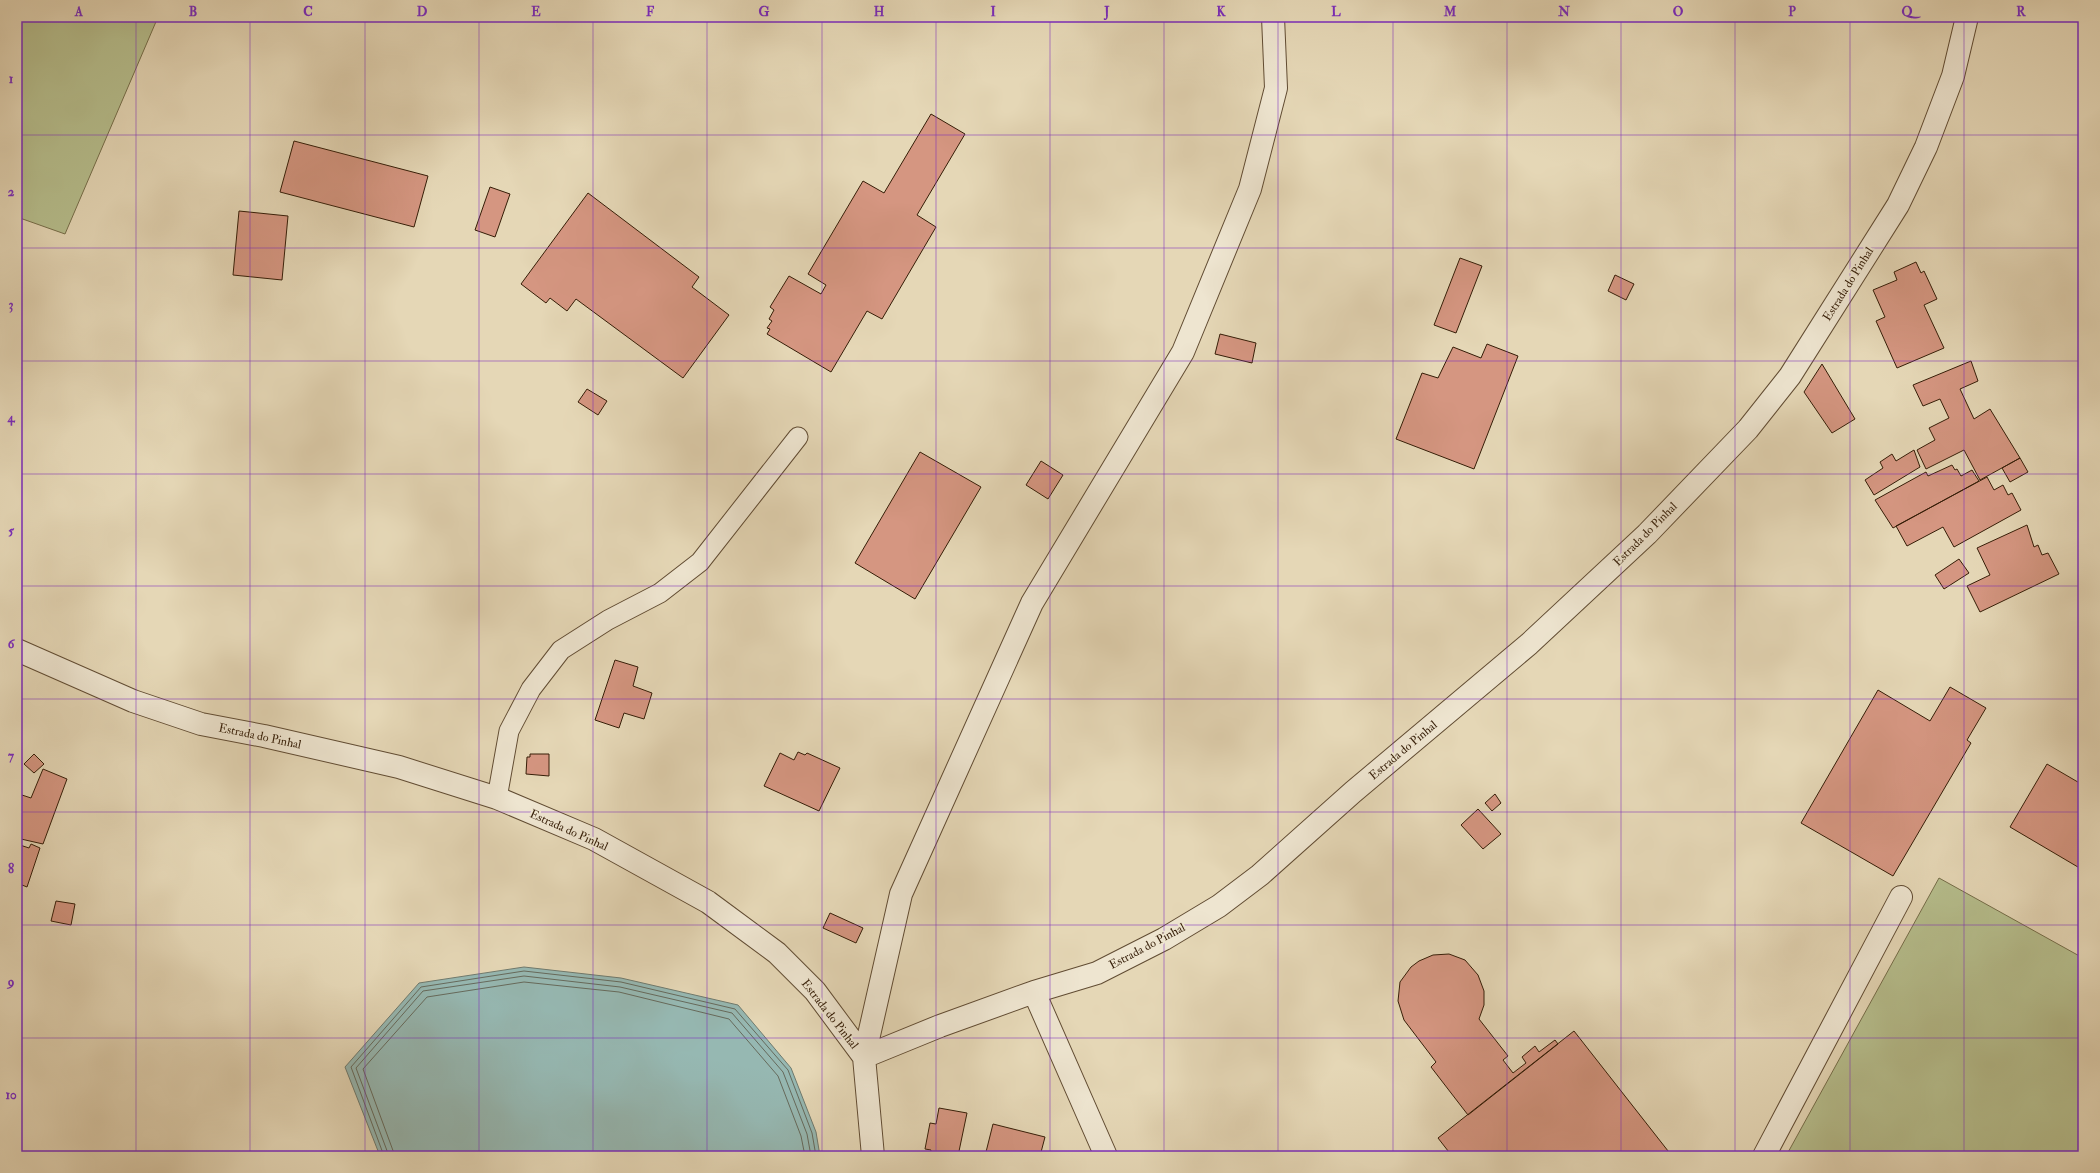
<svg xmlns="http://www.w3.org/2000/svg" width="2100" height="1173" viewBox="0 0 2100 1173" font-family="'IM FELL Double Pica',serif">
	<rect width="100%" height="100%" fill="#e5d7b6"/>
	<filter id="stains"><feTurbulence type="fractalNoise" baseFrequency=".005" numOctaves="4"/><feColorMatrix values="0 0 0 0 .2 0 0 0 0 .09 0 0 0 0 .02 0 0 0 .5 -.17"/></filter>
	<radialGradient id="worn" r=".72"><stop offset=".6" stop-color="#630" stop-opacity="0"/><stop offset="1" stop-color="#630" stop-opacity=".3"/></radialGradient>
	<!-- green -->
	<path fill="#b6be8d" stroke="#766e4a" d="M17 17H158L65 234 17 217Z
		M1939 878 2083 958V1156H1786Z"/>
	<!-- water -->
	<path fill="#96b8b2" stroke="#6f7a6e" d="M524 967 621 978 738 1005 791 1068 816 1132 820 1156H380L345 1067 419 983Z"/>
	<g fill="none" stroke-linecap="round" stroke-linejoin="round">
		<!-- shore -->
		<path stroke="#666a5c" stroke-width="1" d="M384 1156 351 1067 421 987 524 971 621 982 735 1009 788 1070 812 1133 816 1156
			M389 1156 356 1068 423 991 524 976 620 987 732 1013 783 1072 807 1134 811 1156
			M395 1156 363 1069 427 997 524 982 619 992 729 1019 778 1076 801 1136 805 1156"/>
	</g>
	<!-- building -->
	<path fill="#d59681" stroke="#351d07" d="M931 114 965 134 917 215 936 227 882 319 867 311 831 372 767 334 770 329 767 328 772 321 769 319 774 310 770 307 789 276 821 294 826 285 808 274 863 181 884 193Z
		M294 141 428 176 414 227 280 192Z
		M490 187 510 194 495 237 475 230Z
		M588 193 699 277 692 287 729 315 683 378 576 299 567 311 550 298 546 303 521 284Z
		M239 211 288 216 282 280 233 275Z
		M1460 258 1482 266 1456 333 1434 325Z
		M1916 262 1921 273 1924 271 1937 299 1924 305 1944 348 1897 368 1876 321 1885 317 1873 290 1897 280 1894 272Z
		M1615 275 1634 284 1626 300 1608 291Z
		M1220 334 1256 343 1252 363 1215 354Z
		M1487 344 1518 356 1474 469 1396 439 1422 373 1438 378 1453 347 1481 358Z
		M1971 361 1978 381 1960 389 1974 419 1990 409 2020 458 1980 480 1964 450 1926 469 1917 450 1935 440 1929 428 1949 418 1940 399 1923 406 1913 385Z
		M1822 364 1855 419 1832 433 1804 392Z
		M587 389 607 401 598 415 578 402Z
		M1914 450 1920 467 1874 495 1865 480 1883 468 1880 462 1892 454 1896 461Z
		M920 452 981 487 915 599 855 563Z
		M2020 458 2028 472 2010 482 2002 468Z
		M1041 461 1063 475 1048 499 1026 485Z
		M1952 465 1955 470 1957 469 1961 476 1972 470 1979 481 1893 528 1875 500 1926 472 1928 476Z
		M1987 477 1994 490 2003 485 2008 495 2012 493 2021 510 1954 547 1943 527 1907 546 1896 526Z
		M2027 525 2034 547 2038 545 2042 555 2048 553 2059 574 1980 612 1967 586 1990 575 1977 548Z
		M1959 559 1969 573 1944 589 1935 575Z
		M615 660 638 667 633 686 652 693 644 719 624 713 619 728 595 720Z
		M1950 687 1986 708 1967 740 1971 743 1893 876 1801 823 1878 690 1930 721Z
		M798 752 805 755 807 753 840 768 819 811 764 786 780 753 794 760Z
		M34 754 44 764 34 773 24 764Z
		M530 754H549V776L526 774 527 757H530Z
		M2047 764 2083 785V870L2010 827Z
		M43 769 67 779 43 844 21 839 20 842 17 841V809L22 795 31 798Z
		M1495 794 1501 803 1492 811 1485 803Z
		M1478 809 1501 834 1483 849 1461 825Z
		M17 844 29 848 31 844 40 848 27 887 17 883Z
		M56 901 75 904 71 925 51 921Z
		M830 913 863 928 856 943 823 928Z
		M1449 954 1465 960 1478 975 1484 991V1005L1479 1019 1508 1056 1503 1060 1513 1073 1526 1063 1522 1057 1535 1046 1539 1052 1555 1040 1558 1044 1468 1115 1431 1067 1436 1062 1404 1020 1398 1001 1400 982 1411 967 1419 961 1433 955Z
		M1574 1031 1672 1156H1543L1540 1152 1535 1156H1452L1438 1138Z
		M939 1108 967 1113 958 1156H930L931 1150 925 1149 930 1123 936 1124Z
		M993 1124 1045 1137 1040 1156H985Z"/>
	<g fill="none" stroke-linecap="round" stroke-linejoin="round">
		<!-- service casing -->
		<g stroke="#614c33" stroke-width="21">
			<path id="service" d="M497 798 509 731 531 689 561 650 608 620 660 593 700 562 798 437"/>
		</g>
		<!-- minor casing -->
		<g stroke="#614c33" stroke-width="24">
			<path id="minor" d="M17 650 133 701 201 724 264 736 399 767 497 798 594 839 708 902 777 953 815 991 864 1057
				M1034 992 1106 1156
				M864 1057 940 1026 1034 992 1097 973 1164 939 1219 906 1260 875 1353 792 1529 644 1647 534 1748 429 1790 376 1898 205 1926 147 1953 76 1967 17
				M873 1156 864 1057 901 894 1032 603 1183 352 1250 189 1276 88 1273 17
				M1764 1156 1901 897"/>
		</g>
		<!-- service -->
		<use href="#service" stroke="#eee5d0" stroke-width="19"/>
		<!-- minor -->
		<use href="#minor" stroke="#eee5d0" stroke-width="22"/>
	</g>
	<!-- grid -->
	<path fill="none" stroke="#7b2cbf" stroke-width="1" stroke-opacity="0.55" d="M136 17V1156M250 17V1156M365 17V1156M479 17V1156M593 17V1156M707 17V1156M822 17V1156M936 17V1156M1050 17V1156M1164 17V1156M1278 17V1156M1393 17V1156M1507 17V1156M1621 17V1156M1735 17V1156M1850 17V1156M1964 17V1156M17 135H2083M17 248H2083M17 361H2083M17 474H2083M17 586H2083M17 699H2083M17 812H2083M17 925H2083M17 1038H2083"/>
	<g text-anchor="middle" stroke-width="4" stroke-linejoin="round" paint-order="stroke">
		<!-- street labels -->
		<g font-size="12" fill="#351d07" stroke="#eee5d0">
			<text transform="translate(1848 284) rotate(-58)" y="4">Estrada do Pinhal</text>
			<text transform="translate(1645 534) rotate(-45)" y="4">Estrada do Pinhal</text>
			<text transform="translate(260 736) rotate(12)" y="4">Estrada do Pinhal</text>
			<text transform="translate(1403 750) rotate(-40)" y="4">Estrada do Pinhal</text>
			<text transform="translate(569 830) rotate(24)" y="4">Estrada do Pinhal</text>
			<text transform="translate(1147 946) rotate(-28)" y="4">Estrada do Pinhal</text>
			<text transform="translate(830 1014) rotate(52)" y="4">Estrada do Pinhal</text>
		</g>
	</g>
	<!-- margin -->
	<rect width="2100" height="1173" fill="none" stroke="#e5d7b6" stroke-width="44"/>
	<rect x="22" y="22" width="2056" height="1129" fill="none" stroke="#7b2cbf" stroke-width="1.5"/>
	<g font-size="13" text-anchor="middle" font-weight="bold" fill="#7b2cbf">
		<text x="79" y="16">A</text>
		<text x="193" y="16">B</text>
		<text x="308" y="16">C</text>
		<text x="422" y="16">D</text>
		<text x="536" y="16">E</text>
		<text x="650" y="16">F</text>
		<text x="764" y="16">G</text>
		<text x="879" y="16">H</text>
		<text x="993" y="16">I</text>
		<text x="1107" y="16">J</text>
		<text x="1221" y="16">K</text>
		<text x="1336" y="16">L</text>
		<text x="1450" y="16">M</text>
		<text x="1564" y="16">N</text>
		<text x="1678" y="16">O</text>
		<text x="1792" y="16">P</text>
		<text x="1907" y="16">Q</text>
		<text x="2021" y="16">R</text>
		<text x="11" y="83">1</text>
		<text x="11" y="196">2</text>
		<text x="11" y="309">3</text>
		<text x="11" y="422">4</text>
		<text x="11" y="535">5</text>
		<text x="11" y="648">6</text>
		<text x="11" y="760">7</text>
		<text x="11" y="873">8</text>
		<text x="11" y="986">9</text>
		<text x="11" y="1099">10</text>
	</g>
	<rect width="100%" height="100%" filter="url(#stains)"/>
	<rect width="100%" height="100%" fill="url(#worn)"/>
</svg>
